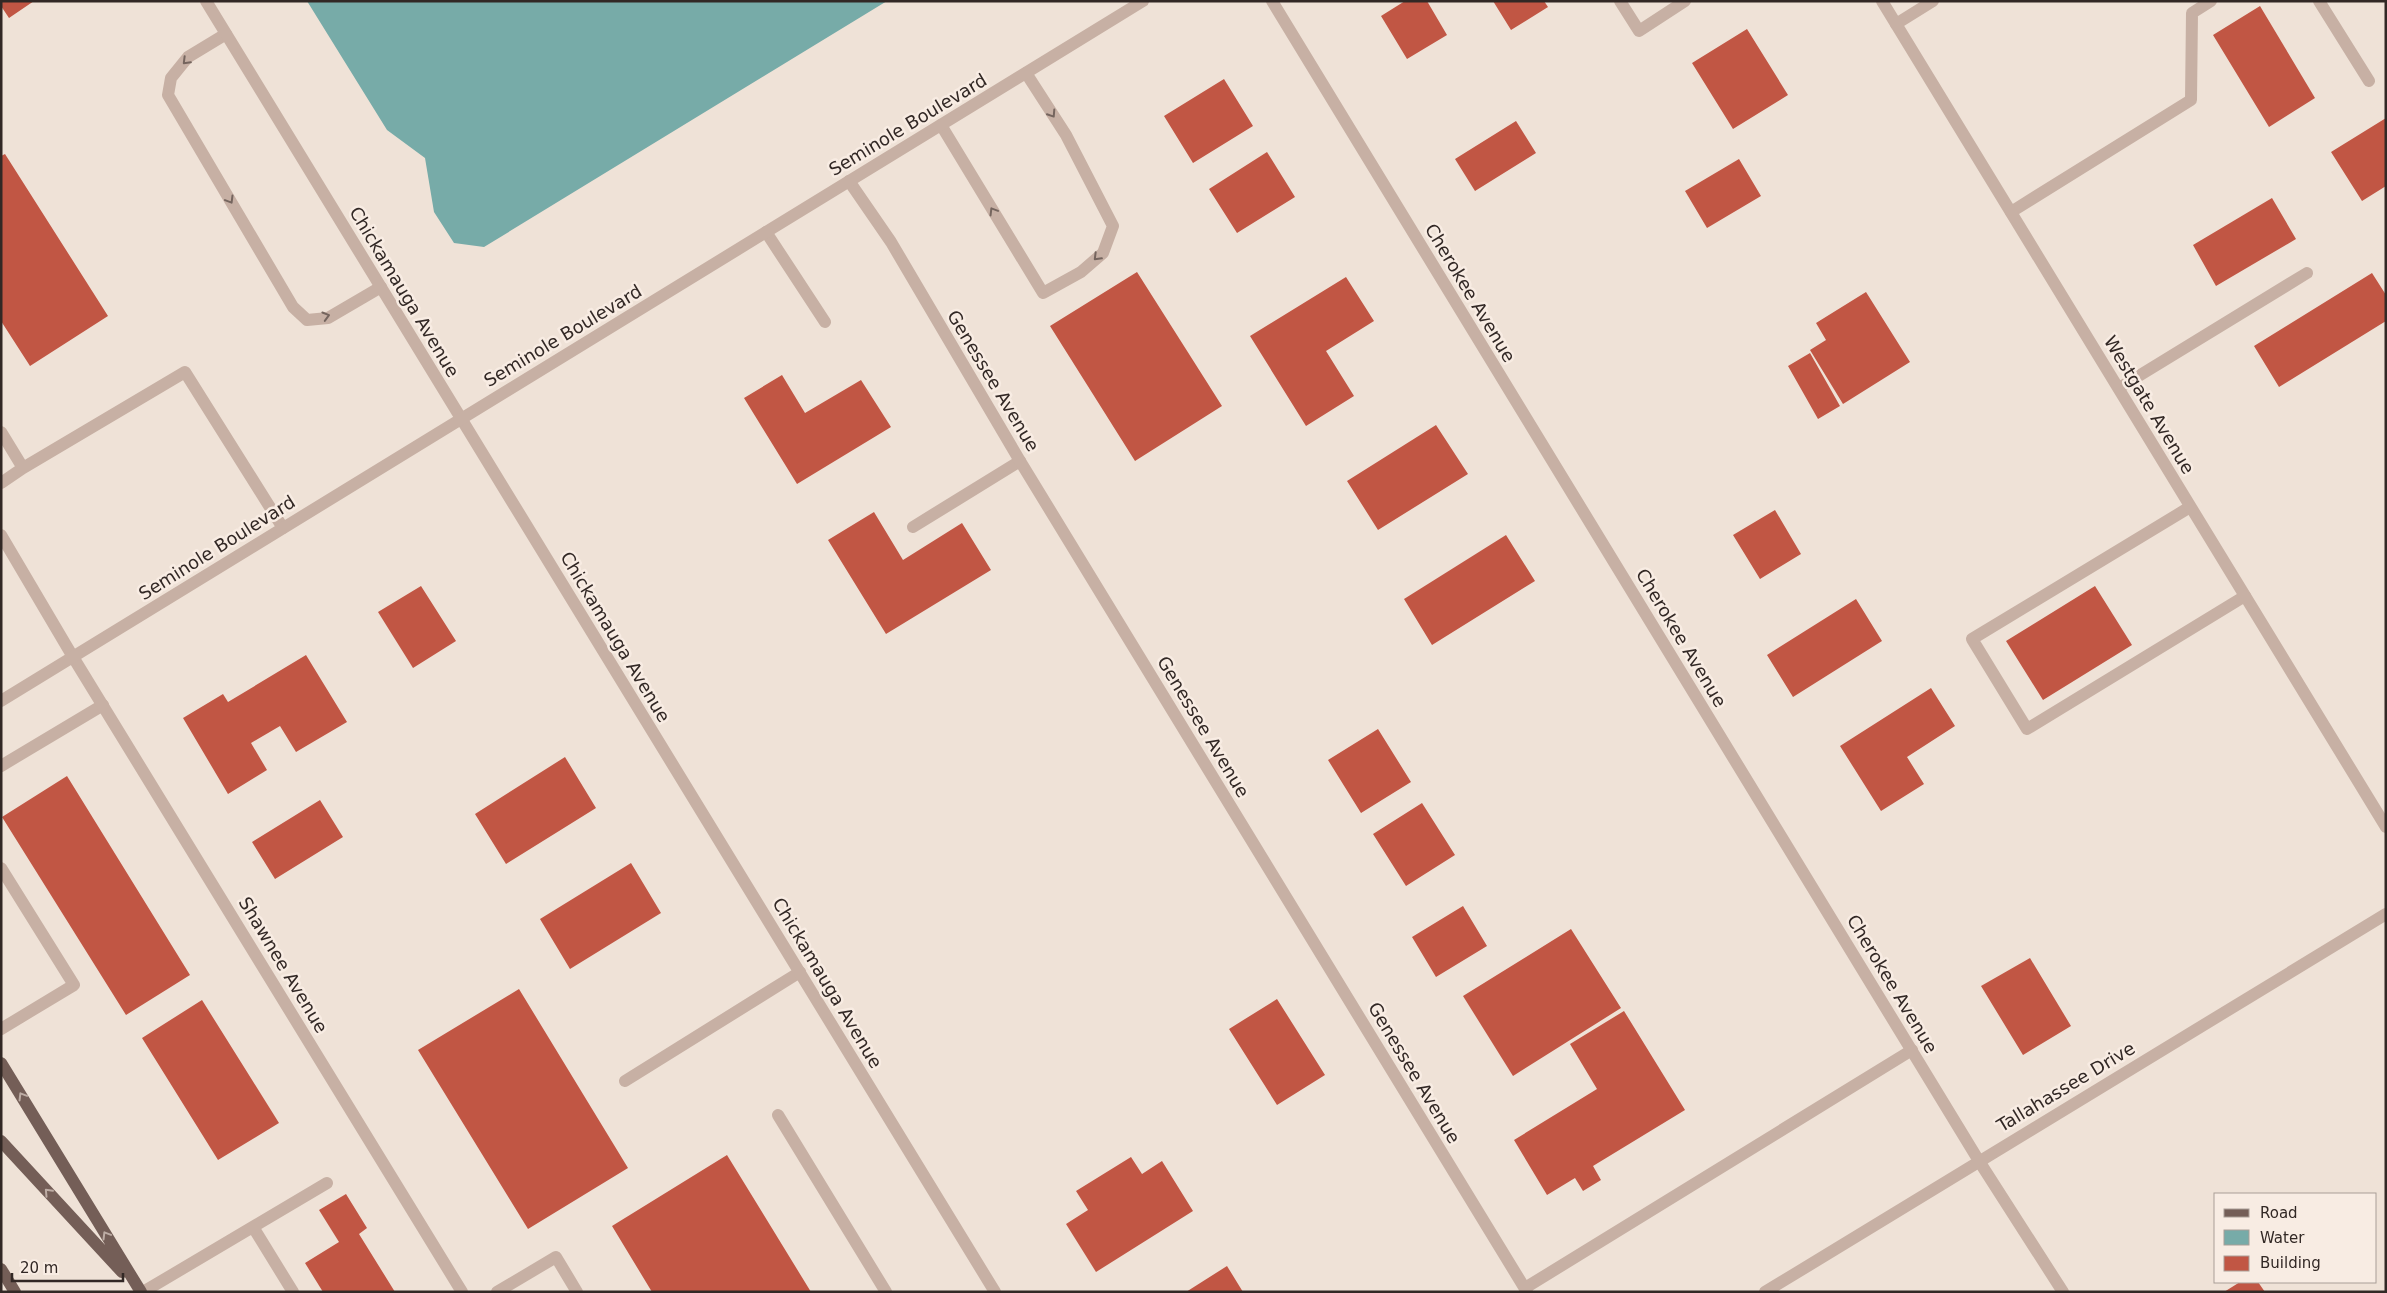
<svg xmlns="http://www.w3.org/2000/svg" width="2387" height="1293" viewBox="0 0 2387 1293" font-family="'DejaVu Sans',sans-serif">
	<rect width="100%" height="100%" fill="#efe2d7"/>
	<!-- water -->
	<path fill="#77aba8" d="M307 1H887L484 247 454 243 434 212 425 158 387 130Z"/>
	<!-- building -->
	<path fill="#c15644" d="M1 1H34L9 18 1 6Z
		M1405 1H1427L1447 35 1407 59 1381 16Z
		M1493 1H1544L1548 7 1511 30Z
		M2260 6 2315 98 2269 127 2213 35Z
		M1747 29 1788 95 1733 129 1692 63Z
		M1224 79 1253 126 1193 163 1164 116Z
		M2386 118V186L2362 201 2331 152Z
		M1516 121 1536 153 1475 191 1455 159Z
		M1267 152 1295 197 1237 233 1209 189Z
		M5 154 108 316 30 366 1 321V156Z
		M1739 159 1761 196 1707 228 1685 191Z
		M2272 198 2296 239 2216 286 2193 245Z
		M1137 272 1222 406 1135 461 1050 326Z
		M2372 273 2386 295V321L2279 387 2254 346Z
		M1346 277 1374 321 1326 351 1354 396 1306 426 1250 336Z
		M1866 292 1910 362 1843 404 1810 350 1826 340 1816 323Z
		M1810 353 1840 406 1818 419 1788 366Z
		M782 375 805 413 861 380 891 427 797 484 744 398Z
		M1436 425 1468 474 1378 530 1347 481Z
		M1775 510 1801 554 1760 579 1733 535Z
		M874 512 903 560 962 523 991 570 886 634 828 540Z
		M1506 535 1535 581 1432 645 1404 599Z
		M421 586 456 641 413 668 378 612Z
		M2095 586 2132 645 2043 700 2006 641Z
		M1856 599 1882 641 1793 697 1767 655Z
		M306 655 347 722 296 752 280 726 251 743 267 770 228 794 183 718 223 694 228 702Z
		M1931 688 1955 726 1907 757 1924 784 1881 811 1840 746Z
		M1378 729 1411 782 1361 813 1328 760Z
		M565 757 596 808 506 864 475 814Z
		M67 776 190 975 126 1015 2 817Z
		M320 800 343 837 275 879 252 842Z
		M1422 803 1455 855 1406 886 1373 834Z
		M631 863 661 913 570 969 540 919Z
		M1463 906 1487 946 1436 977 1412 937Z
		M1571 929 1621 1008 1513 1076 1463 996Z
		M2030 958 2071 1026 2023 1055 1981 986Z
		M519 989 628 1168 528 1229 418 1050Z
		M1277 999 1325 1075 1277 1105 1229 1029Z
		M202 1000 279 1123 218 1160 142 1038Z
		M1624 1011 1685 1110 1593 1166 1601 1180 1583 1191 1575 1178 1547 1195 1514 1140 1597 1089 1570 1044Z
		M727 1155 811 1292H652L612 1226Z
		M1131 1157 1142 1174 1162 1161 1193 1211 1096 1272 1066 1224 1088 1210 1076 1191Z
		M346 1194 367 1228 359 1234 395 1292H323L305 1263 339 1242 319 1210Z
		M1227 1266 1243 1292H1186Z
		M2240 1282H2258L2265 1292H2224Z"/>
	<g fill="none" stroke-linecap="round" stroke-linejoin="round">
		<!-- service -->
		<path stroke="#c7b0a4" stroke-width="12" d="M1620 1 1639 31 1685 1
			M2319 1 2369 81
			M1896 24 1933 1
			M226 34 188 57 171 78 168 95 293 307 307 320 328 318 381 287
			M941 125 1043 293 1081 272 1103 253 1113 226 1066 135 1026 73
			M2011 212 2191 100 2192 13 2211 1
			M766 232 825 322
			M2119 388 2307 273
			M1 432 23 468 185 372 283 528
			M1 483 23 468
			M2190 507 1972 639 2027 729 2245 596
			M913 527 1020 461
			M1 535 73 657
			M1 766 103 705
			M1 868 74 985 1 1029
			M625 1081 800 972
			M778 1115 886 1292
			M253 1227 293 1292
			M1525 1288 1912 1050
			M143 1292 327 1183
			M497 1292 556 1257 577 1292"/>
		<!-- minor -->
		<path stroke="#c7b0a4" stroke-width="12" d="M206 1 995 1292
			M1272 1 1979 1161 2063 1292
			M849 181 891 242 1020 461 1527 1292
			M73 657 462 1292
			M1765 1292 2386 914"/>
		<!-- tertiary -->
		<path stroke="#c7b0a4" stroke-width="12" d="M1882 1 2386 827
			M1 701 1143 1"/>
		<!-- primary -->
		<path stroke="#745e57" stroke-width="12" d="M1 1063 141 1292
			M1 1141 122 1272
			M1 1269 15 1292"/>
	</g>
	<!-- one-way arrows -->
	<defs><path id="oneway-chevron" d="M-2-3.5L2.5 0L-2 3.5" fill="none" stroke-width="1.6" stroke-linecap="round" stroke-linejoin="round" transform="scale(1.25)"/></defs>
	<g stroke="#75655e">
		<use href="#oneway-chevron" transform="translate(186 61) rotate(135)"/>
		<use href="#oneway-chevron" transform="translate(1052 114) rotate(57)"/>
		<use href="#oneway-chevron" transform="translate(230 200) rotate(59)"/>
		<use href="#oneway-chevron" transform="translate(993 211) rotate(-121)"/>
		<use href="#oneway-chevron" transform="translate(1097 257) rotate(135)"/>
		<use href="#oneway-chevron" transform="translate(326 316) rotate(-16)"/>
	</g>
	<g stroke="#bdaca4">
		<use href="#oneway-chevron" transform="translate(22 1096) rotate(-121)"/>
		<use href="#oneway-chevron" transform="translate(48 1192) rotate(-133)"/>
		<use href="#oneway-chevron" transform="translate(106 1235) rotate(-121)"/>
	</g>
	<g text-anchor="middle" stroke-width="5" stroke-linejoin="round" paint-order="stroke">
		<!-- street labels -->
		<g font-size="18" fill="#322825" stroke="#f8ece3">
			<text transform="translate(908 125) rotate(-31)" y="6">Seminole Boulevard</text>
			<text transform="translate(404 292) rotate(59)" y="6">Chickamauga Avenue</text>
			<text transform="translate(1470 293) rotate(59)" y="6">Cherokee Avenue</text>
			<text transform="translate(563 336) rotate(-31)" y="6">Seminole Boulevard</text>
			<text transform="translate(993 381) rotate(59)" y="6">Genessee Avenue</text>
			<text transform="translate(2149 405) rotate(59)" y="6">Westgate Avenue</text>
			<text transform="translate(217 548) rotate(-32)" y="6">Seminole Boulevard</text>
			<text transform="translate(615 637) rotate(59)" y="6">Chickamauga Avenue</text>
			<text transform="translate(1681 638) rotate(59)" y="6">Cherokee Avenue</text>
			<text transform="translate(1203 727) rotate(59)" y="6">Genessee Avenue</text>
			<text transform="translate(283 965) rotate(59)" y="6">Shawnee Avenue</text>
			<text transform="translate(827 983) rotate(59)" y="6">Chickamauga Avenue</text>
			<text transform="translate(1892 984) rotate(59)" y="6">Cherokee Avenue</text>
			<text transform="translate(1414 1073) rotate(59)" y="6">Genessee Avenue</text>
			<text transform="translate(2066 1087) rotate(-31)" y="6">Tallahassee Drive</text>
		</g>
	</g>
	<!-- border -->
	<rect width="2387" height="1293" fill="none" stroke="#322825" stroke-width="5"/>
	<!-- legend -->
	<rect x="2214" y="1193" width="162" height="90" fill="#f8ece3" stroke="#a99e97"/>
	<rect x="2224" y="1209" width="25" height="8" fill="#745e57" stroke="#a99e97"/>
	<text x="2260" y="1218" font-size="15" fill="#322825">Road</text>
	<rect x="2224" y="1230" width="25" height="15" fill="#77aba8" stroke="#a99e97"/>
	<text x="2260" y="1243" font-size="15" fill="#322825">Water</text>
	<rect x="2224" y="1256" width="25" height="15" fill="#c15644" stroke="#a99e97"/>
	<text x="2260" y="1268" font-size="15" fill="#322825">Building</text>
	<!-- scale -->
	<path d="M12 1273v8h111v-8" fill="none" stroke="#322825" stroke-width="2.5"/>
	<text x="20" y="1273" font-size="15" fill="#322825" stroke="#f8ece3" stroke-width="4" paint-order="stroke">20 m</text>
</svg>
